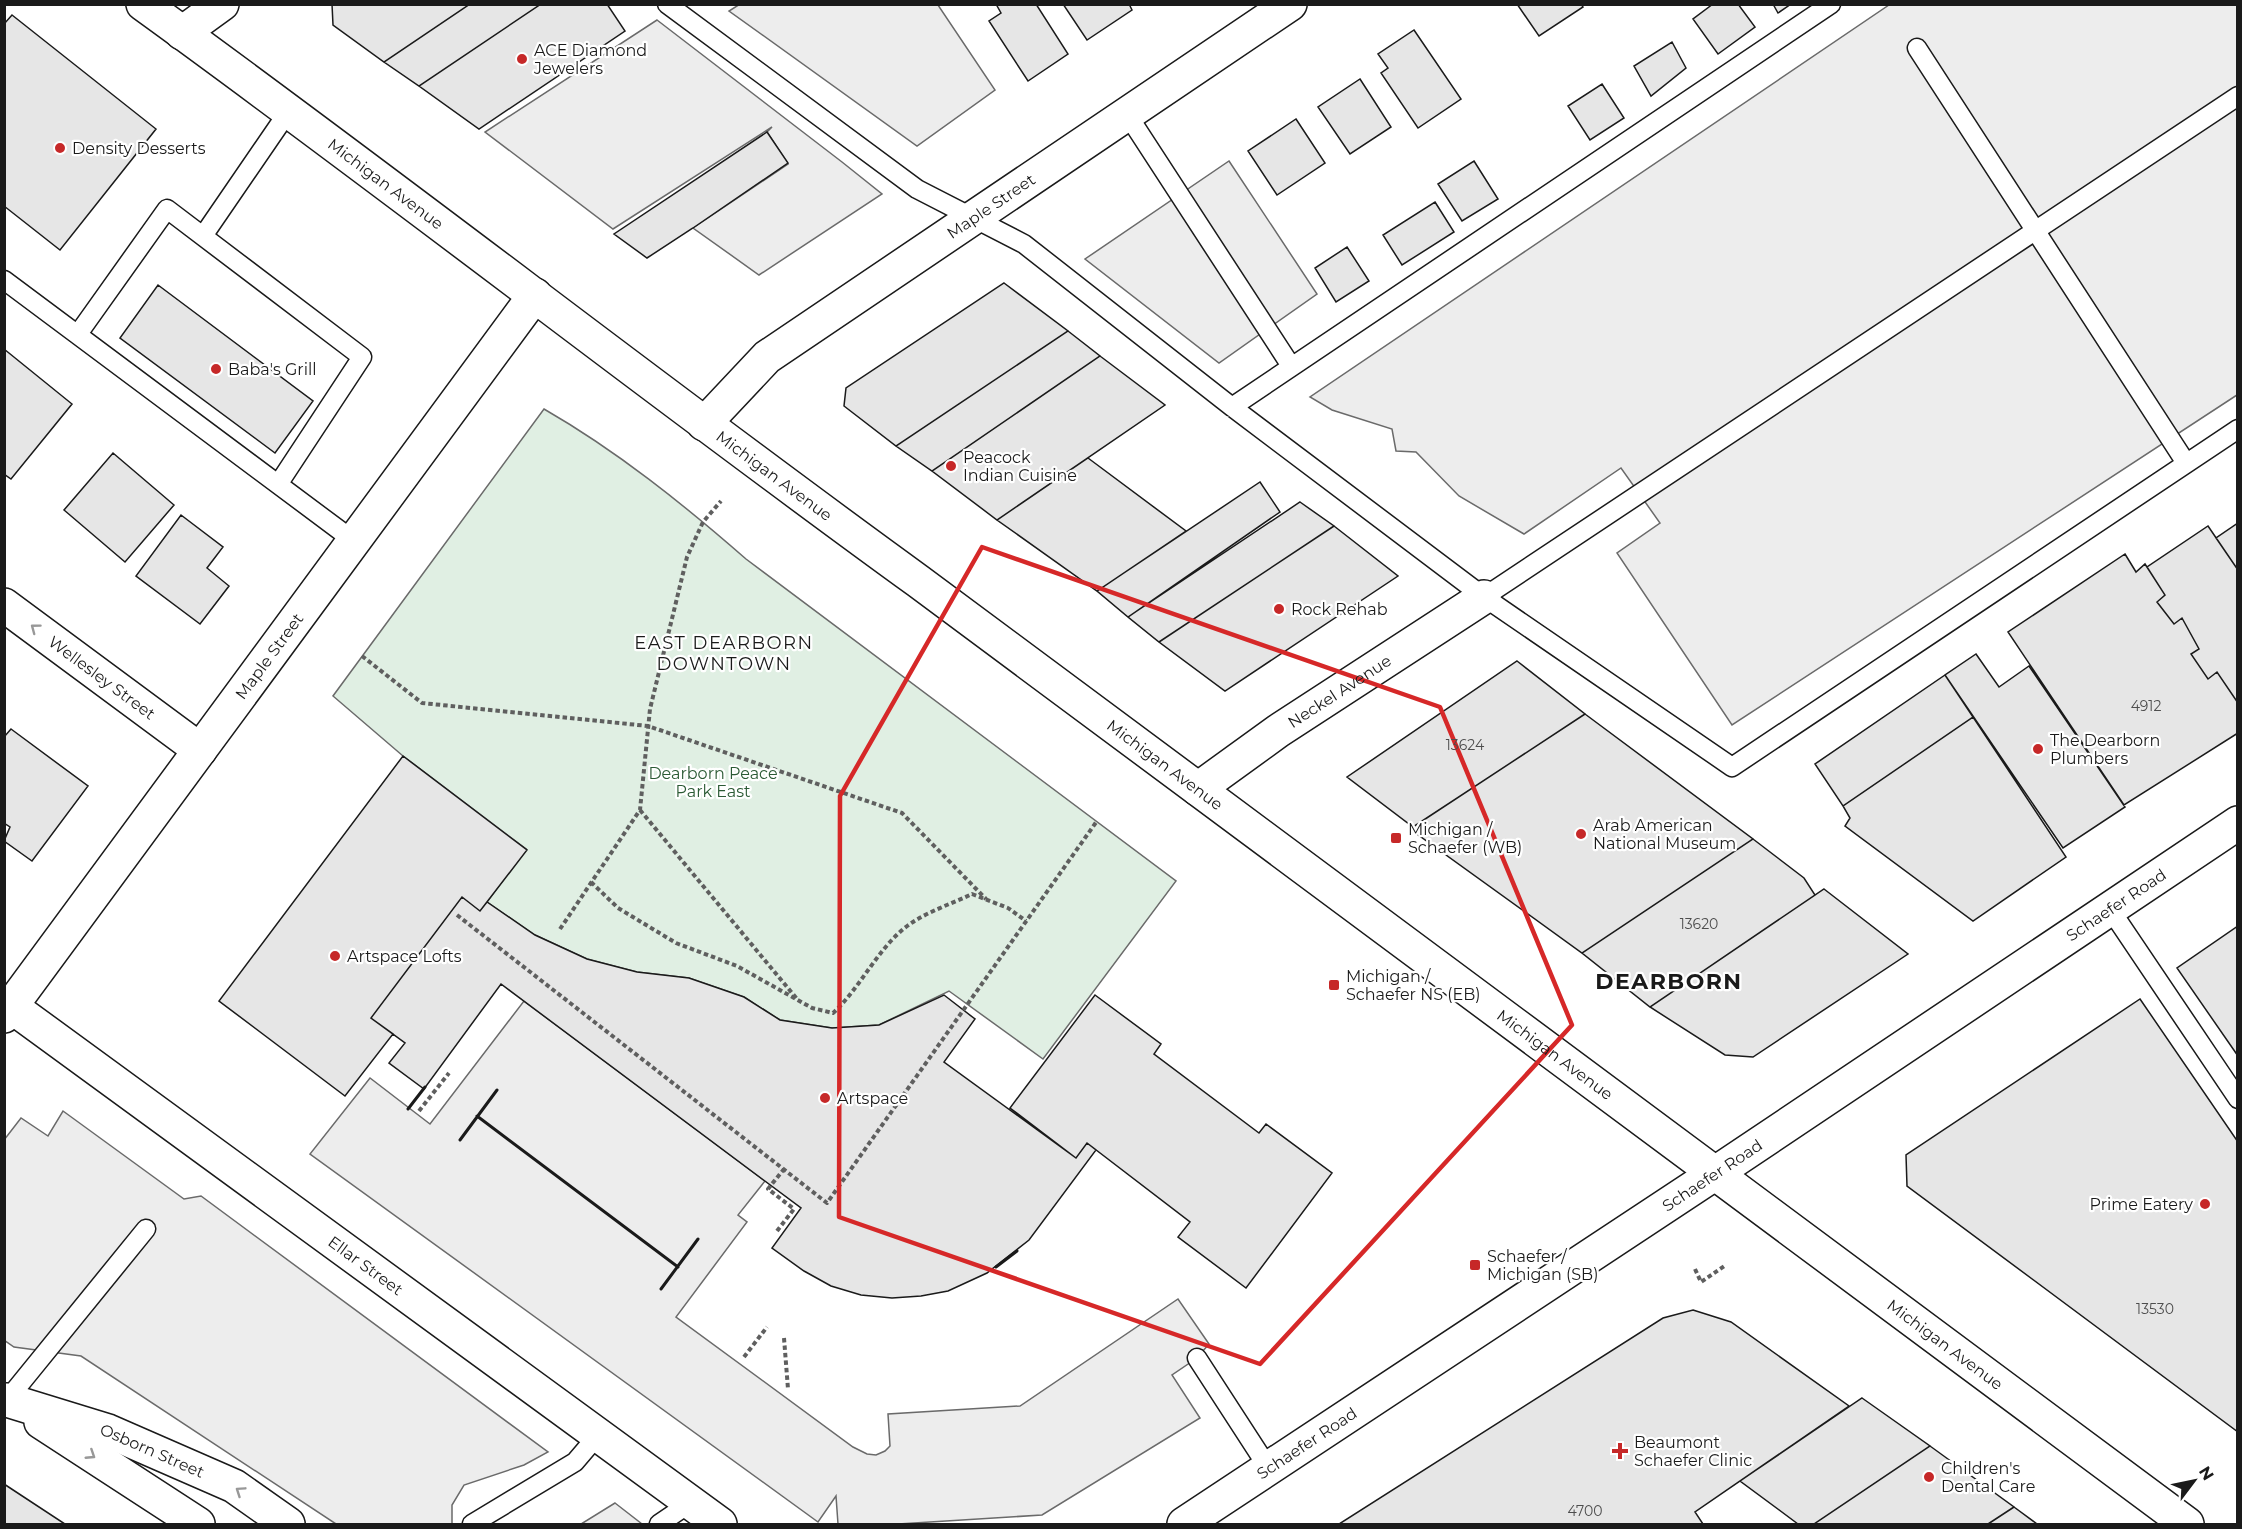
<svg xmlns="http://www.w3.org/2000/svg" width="2242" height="1529" viewBox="0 0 2242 1529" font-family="Montserrat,sans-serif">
	<rect width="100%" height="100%" fill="#fff"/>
	<!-- green -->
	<path fill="#e0efe3" stroke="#6a6a6a" stroke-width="1.5" d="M544 409C617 451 683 504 746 559L1176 881 1043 1059 949 991 879 1025 832 1028 780 1020 744 997 689 978 637 972 587 959 535 935 487 902 526 849 403 756 333 696Z"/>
	<!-- parking -->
	<path fill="#ededed" stroke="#6a6a6a" stroke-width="1.5" d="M740 4 938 5 995 90 917 146 729 11Z
		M1889 5H2237V395L1732 725 1617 553 1660 523 1621 468 1524 534 1459 496 1416 452 1396 451 1392 429 1332 410 1310 397Z
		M657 20 842 162 882 194 759 275 693 228 788 164 767 132 772 127 613 229 485 132Z
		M1229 161 1317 294 1219 363 1085 259Z
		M524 1001 765 1181 738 1215 747 1222 676 1317 853 1447 867 1454 876 1455 885 1451 890 1446 888 1414 1020 1406 1178 1299 1209 1344 1197 1358 1172 1375 1200 1418 1042 1515 898 1524H838L836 1496 818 1522 310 1154 370 1078 430 1124Z
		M63 1111 184 1199 201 1196 548 1452 524 1465 464 1485 452 1505V1524H336L81 1356 14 1347 4 1340V1140L21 1118 48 1136Z
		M615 1503 642 1524H581Z"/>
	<!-- building -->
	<path fill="#e6e6e6" stroke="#1a1a1a" stroke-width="1.5" d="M332 4H470L384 62 333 25Z
		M470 4H541L419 86 384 62Z
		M541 4H607L625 31 479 129 419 86Z
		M996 4H1036L1068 54 1028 81 989 21 1001 13Z
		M1063 4H1129L1132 10 1087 40Z
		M1517 4H1581L1583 7 1539 36Z
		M1713 4H1738L1755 27 1718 54 1693 19Z
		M1773 4H1791L1778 13Z
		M12 15 156 129 60 250 4 206V24Z
		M1414 30 1461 99 1418 128 1381 73 1388 68 1378 54Z
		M1672 42 1686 68 1651 96 1634 66Z
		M1360 79 1391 127 1350 154 1318 107Z
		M1602 84 1624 118 1590 140 1568 106Z
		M1296 119 1325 163 1277 195 1248 151Z
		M767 132 788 163 693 228 647 258 614 234Z
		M1474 161 1498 199 1462 221 1438 184Z
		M1435 202 1454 232 1402 265 1383 235Z
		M1347 247 1369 281 1336 302 1315 268Z
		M1004 283 1068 331 896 446 844 406 846 388Z
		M158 285 313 401 275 453 120 338Z
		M1068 331 1100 356 932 471 896 446Z
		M4 349 72 404 11 479 4 474Z
		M1100 356 1165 405 997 520 932 471Z
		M113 453 174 505 125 562 64 510Z
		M1088 458 1186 531 1097 591 997 520Z
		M1260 482 1280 512 1128 617 1097 591Z
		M1300 502 1334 526 1159 642 1128 617Z
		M181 515 223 547 207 568 229 586 200 624 136 576Z
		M2238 523V570L2216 538Z
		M1334 526 1398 576 1225 691 1159 642Z
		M2208 526 2238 570V703L2217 672 2208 679 2191 654 2199 649 2182 618 2174 624 2157 602 2165 595 2147 567Z
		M2125 554 2136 572 2145 564 2165 595 2157 602 2174 624 2182 618 2199 649 2191 654 2208 679 2217 672 2238 703V733L2124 805 2008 632Z
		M1976 654 1999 687 2029 666 2125 807 2063 848 1945 675Z
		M1517 661 1585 714 1413 827 1347 777Z
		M1945 675 1973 717 1843 806 1815 764Z
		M1585 714 1753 839 1582 953 1410 829Z
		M1973 717 2066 857 1973 921 1845 826 1850 818 1843 806Z
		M11 729 88 786 32 861 4 841 10 827 4 823V737Z
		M403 756 527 850 480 911 462 897 371 1018 393 1034 345 1096 219 1001Z
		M1753 839 1804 878 1815 895 1650 1007 1582 953Z
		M1824 889 1908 954 1753 1057 1725 1055 1650 1007Z
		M462 897 480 911 487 902 535 935 587 959 637 972 689 978 744 997 780 1020 832 1028 879 1025 944 995 975 1019 944 1062 1076 1158 1087 1143 1096 1150 1029 1240 987 1273 948 1291 921 1296 892 1298 861 1295 831 1286 804 1271 772 1248 801 1208 501 984 424 1089 389 1063 405 1043 371 1018Z
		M2238 926V1056L2177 968Z
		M1095 995 1161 1044 1154 1054 1259 1133 1266 1124 1332 1173 1246 1288 1178 1237 1190 1222 1087 1143 1076 1158 1010 1108Z
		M2140 999 2238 1142V1432L1907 1186 1906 1155Z
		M1693 1310 1731 1322 1849 1406 1695 1512 1703 1524H1339L1663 1318Z
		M1862 1398 1930 1446 1814 1524H1798L1740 1481Z
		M1930 1446 2014 1507 1988 1524H1814Z
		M4 1484 65 1524H4Z
		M2014 1507 2037 1524H1988Z"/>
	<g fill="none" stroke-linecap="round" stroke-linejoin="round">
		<!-- lane casing -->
		<g stroke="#1a1a1a" stroke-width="21">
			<path id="lane" d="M667 4 917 189 1024 244 1232 407 1484 597 1732 767 2238 429
				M1917 48 2186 463
				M1127 114 1291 366
				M203 236 288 112
				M4 280 354 541
				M78 334 167 209 362 357 279 483
				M1232 407 1831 4
				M1484 597 2238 96
				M2110 909 2238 1099
				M1197 1358 1269 1469
				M7 1400 146 1229
				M472 1524 575 1462 598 1435
				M659 1524 690 1503"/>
		</g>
		<!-- street casing -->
		<g stroke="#1a1a1a" stroke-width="36">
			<g id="street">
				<path d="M182 33 222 4"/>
				<path id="s1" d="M704 424 767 357 1290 4"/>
				<path id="s2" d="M4 605 200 750"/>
				<path id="s3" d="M1198 789 1278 731 1484 597"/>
				<path id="s4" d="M12 1007 720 1524"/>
				<path id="s5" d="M4 1016 535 295"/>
				<path id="s6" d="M7 1400 108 1431 234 1486 288 1524"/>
				<path d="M41 1422 198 1524"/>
			</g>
		</g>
		<!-- secondary casing -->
		<g stroke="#1a1a1a" stroke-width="36">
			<g id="secondary">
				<path id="s7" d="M1184 1524 1714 1174 2238 823"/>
			</g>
		</g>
		<!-- primary casing -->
		<g stroke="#1a1a1a" stroke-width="36">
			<g id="primary">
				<path id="s8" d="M143 4C404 193 657 392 918 581L2187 1524"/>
			</g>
		</g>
		<!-- path -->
		<path stroke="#5f5f5f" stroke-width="4" stroke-dasharray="4.5 3" stroke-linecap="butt" d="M362 656 422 703 648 726 902 813 986 899
			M640 810 797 999
			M591 882 618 908 676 943 737 966 812 1008 833 1013C859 989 875 954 901 931 920 914 949 905 972 894L1008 908 1026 921
			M457 915 827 1203 1097 821
			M560 929 640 810 650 709 687 557 703 522 721 501
			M419 1111 449 1073
			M777 1231 794 1209 768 1189 784 1169
			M1695 1269 1701 1282 1726 1265
			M784 1338 788 1389
			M744 1357 767 1327"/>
		<!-- lane -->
		<use href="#lane" stroke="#fff" stroke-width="18"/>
		<!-- street -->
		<use href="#street" stroke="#fff" stroke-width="33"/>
		<!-- secondary -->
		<use href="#secondary" stroke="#fff" stroke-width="33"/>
		<!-- primary -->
		<use href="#primary" stroke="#fff" stroke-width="33"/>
		<!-- wall -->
		<path stroke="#1a1a1a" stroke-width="3" d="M408 1109 425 1087
			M477 1116 678 1267
			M460 1140 497 1090
			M996 1267 1017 1251
			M661 1289 698 1239"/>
	</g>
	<!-- one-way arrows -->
	<defs><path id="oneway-chevron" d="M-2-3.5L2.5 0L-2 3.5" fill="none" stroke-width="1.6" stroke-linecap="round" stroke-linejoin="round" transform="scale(1.5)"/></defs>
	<g stroke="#989898">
		<use href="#oneway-chevron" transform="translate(35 628) rotate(-143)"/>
		<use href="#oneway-chevron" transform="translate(91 1455) rotate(33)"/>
		<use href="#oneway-chevron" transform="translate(240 1491) rotate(-146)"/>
	</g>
	<!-- marked area -->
	<path fill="none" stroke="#d62828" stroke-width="4.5" stroke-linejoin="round" d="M982 547 1440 707 1572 1025 1260 1364 839 1217 840 796Z"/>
	<!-- markers -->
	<g fill="#c62828" stroke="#fff" stroke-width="2">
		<circle cx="522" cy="59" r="6"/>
		<circle cx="60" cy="148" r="6"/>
		<circle cx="216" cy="369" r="6"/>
		<circle cx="951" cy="466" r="6"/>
		<circle cx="1279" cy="609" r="6"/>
		<circle cx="2038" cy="749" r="6"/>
		<circle cx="1581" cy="834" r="6"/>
		<rect x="1390" y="832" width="12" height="12" rx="3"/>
		<circle cx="335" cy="956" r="6"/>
		<rect x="1328" y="979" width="12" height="12" rx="3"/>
		<circle cx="825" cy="1098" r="6"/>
		<circle cx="2205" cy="1204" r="6"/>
		<rect x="1469" y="1259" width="12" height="12" rx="3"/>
		<path d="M1617 1442h6v6h6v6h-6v6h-6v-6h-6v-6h6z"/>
		<circle cx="1929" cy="1477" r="6"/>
	</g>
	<g text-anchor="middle" stroke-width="4.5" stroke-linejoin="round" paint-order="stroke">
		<!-- number labels -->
		<g font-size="14" fill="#4d4d4d">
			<text x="2146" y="711">4912</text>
			<text x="1465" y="750">13624</text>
			<text x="1699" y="929">13620</text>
			<text x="2155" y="1314">13530</text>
			<text x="1585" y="1516">4700</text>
		</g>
		<!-- poi labels -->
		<g font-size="16" fill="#1a1a1a" stroke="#fff" text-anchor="start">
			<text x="534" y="56">ACE Diamond<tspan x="534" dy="18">Jewelers</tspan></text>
			<text x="72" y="154">Density Desserts</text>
			<text x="228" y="375">Baba's Grill</text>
			<text x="963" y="463">Peacock<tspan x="963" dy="18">Indian Cuisine</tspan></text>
			<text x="1291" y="615">Rock Rehab</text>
			<text x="2050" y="746">The Dearborn<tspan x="2050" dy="18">Plumbers</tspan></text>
			<text x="1593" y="831">Arab American<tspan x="1593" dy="18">National Museum</tspan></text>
			<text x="1408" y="835">Michigan /<tspan x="1408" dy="18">Schaefer (WB)</tspan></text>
			<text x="347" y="962">Artspace Lofts</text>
			<text x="1346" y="982">Michigan /<tspan x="1346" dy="18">Schaefer NS (EB)</tspan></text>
			<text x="837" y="1104">Artspace</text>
			<text x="2193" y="1210" text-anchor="end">Prime Eatery</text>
			<text x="1487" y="1262">Schaefer /<tspan x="1487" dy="18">Michigan (SB)</tspan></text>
			<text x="1634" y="1448">Beaumont<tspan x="1634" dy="18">Schaefer Clinic</tspan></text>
			<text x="1941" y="1474">Children's<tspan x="1941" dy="18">Dental Care</tspan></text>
		</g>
		<!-- street labels -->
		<g font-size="16" fill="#1a1a1a" stroke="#fff">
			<text dy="6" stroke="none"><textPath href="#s8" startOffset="302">Michigan Avenue</textPath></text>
			<text dy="6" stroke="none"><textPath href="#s1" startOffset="362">Maple Street</textPath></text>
			<text dy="6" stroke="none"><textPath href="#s8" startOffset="788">Michigan Avenue</textPath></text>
			<text dy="6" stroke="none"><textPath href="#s5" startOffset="447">Maple Street</textPath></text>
			<text dy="6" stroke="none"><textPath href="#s2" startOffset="122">Wellesley Street</textPath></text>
			<text dy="6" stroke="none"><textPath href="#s3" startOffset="172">Neckel Avenue</textPath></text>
			<text dy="6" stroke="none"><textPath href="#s8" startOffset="1274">Michigan Avenue</textPath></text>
			<text dy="6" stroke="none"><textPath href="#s7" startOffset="1119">Schaefer Road</textPath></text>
			<text dy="6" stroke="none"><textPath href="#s8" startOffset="1760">Michigan Avenue</textPath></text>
			<text dy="6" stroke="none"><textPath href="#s7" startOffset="633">Schaefer Road</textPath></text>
			<text dy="6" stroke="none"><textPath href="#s4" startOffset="438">Ellar Street</textPath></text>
			<text dy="6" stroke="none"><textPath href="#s8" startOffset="2246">Michigan Avenue</textPath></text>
			<text dy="6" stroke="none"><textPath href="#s7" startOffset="147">Schaefer Road</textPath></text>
			<text dy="6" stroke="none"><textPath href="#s6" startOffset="154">Osborn Street</textPath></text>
		</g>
		<!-- park labels -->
		<g font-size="16" fill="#2b5a34" stroke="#fff">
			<text x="713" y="779">Dearborn Peace<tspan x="713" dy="18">Park East</tspan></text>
		</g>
		<!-- neighbourhood labels -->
		<g font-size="18" letter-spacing="1.5" fill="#1a1a1a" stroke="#fff">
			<text x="724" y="649">EAST DEARBORN<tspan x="724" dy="21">DOWNTOWN</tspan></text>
		</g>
		<!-- district labels -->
		<g font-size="22" font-weight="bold" letter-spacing="1.5" fill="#1a1a1a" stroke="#fff">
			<text x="1669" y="989">DEARBORN</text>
		</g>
	</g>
	<!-- border -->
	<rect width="2242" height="1529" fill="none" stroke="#1a1a1a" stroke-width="12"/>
	<!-- north arrow -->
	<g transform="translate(2194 1481) rotate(58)" stroke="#ffffff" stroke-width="4.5" paint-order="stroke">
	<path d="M0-4.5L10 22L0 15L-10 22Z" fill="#1a1a1a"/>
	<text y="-9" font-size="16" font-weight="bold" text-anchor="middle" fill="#1a1a1a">N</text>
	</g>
</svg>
